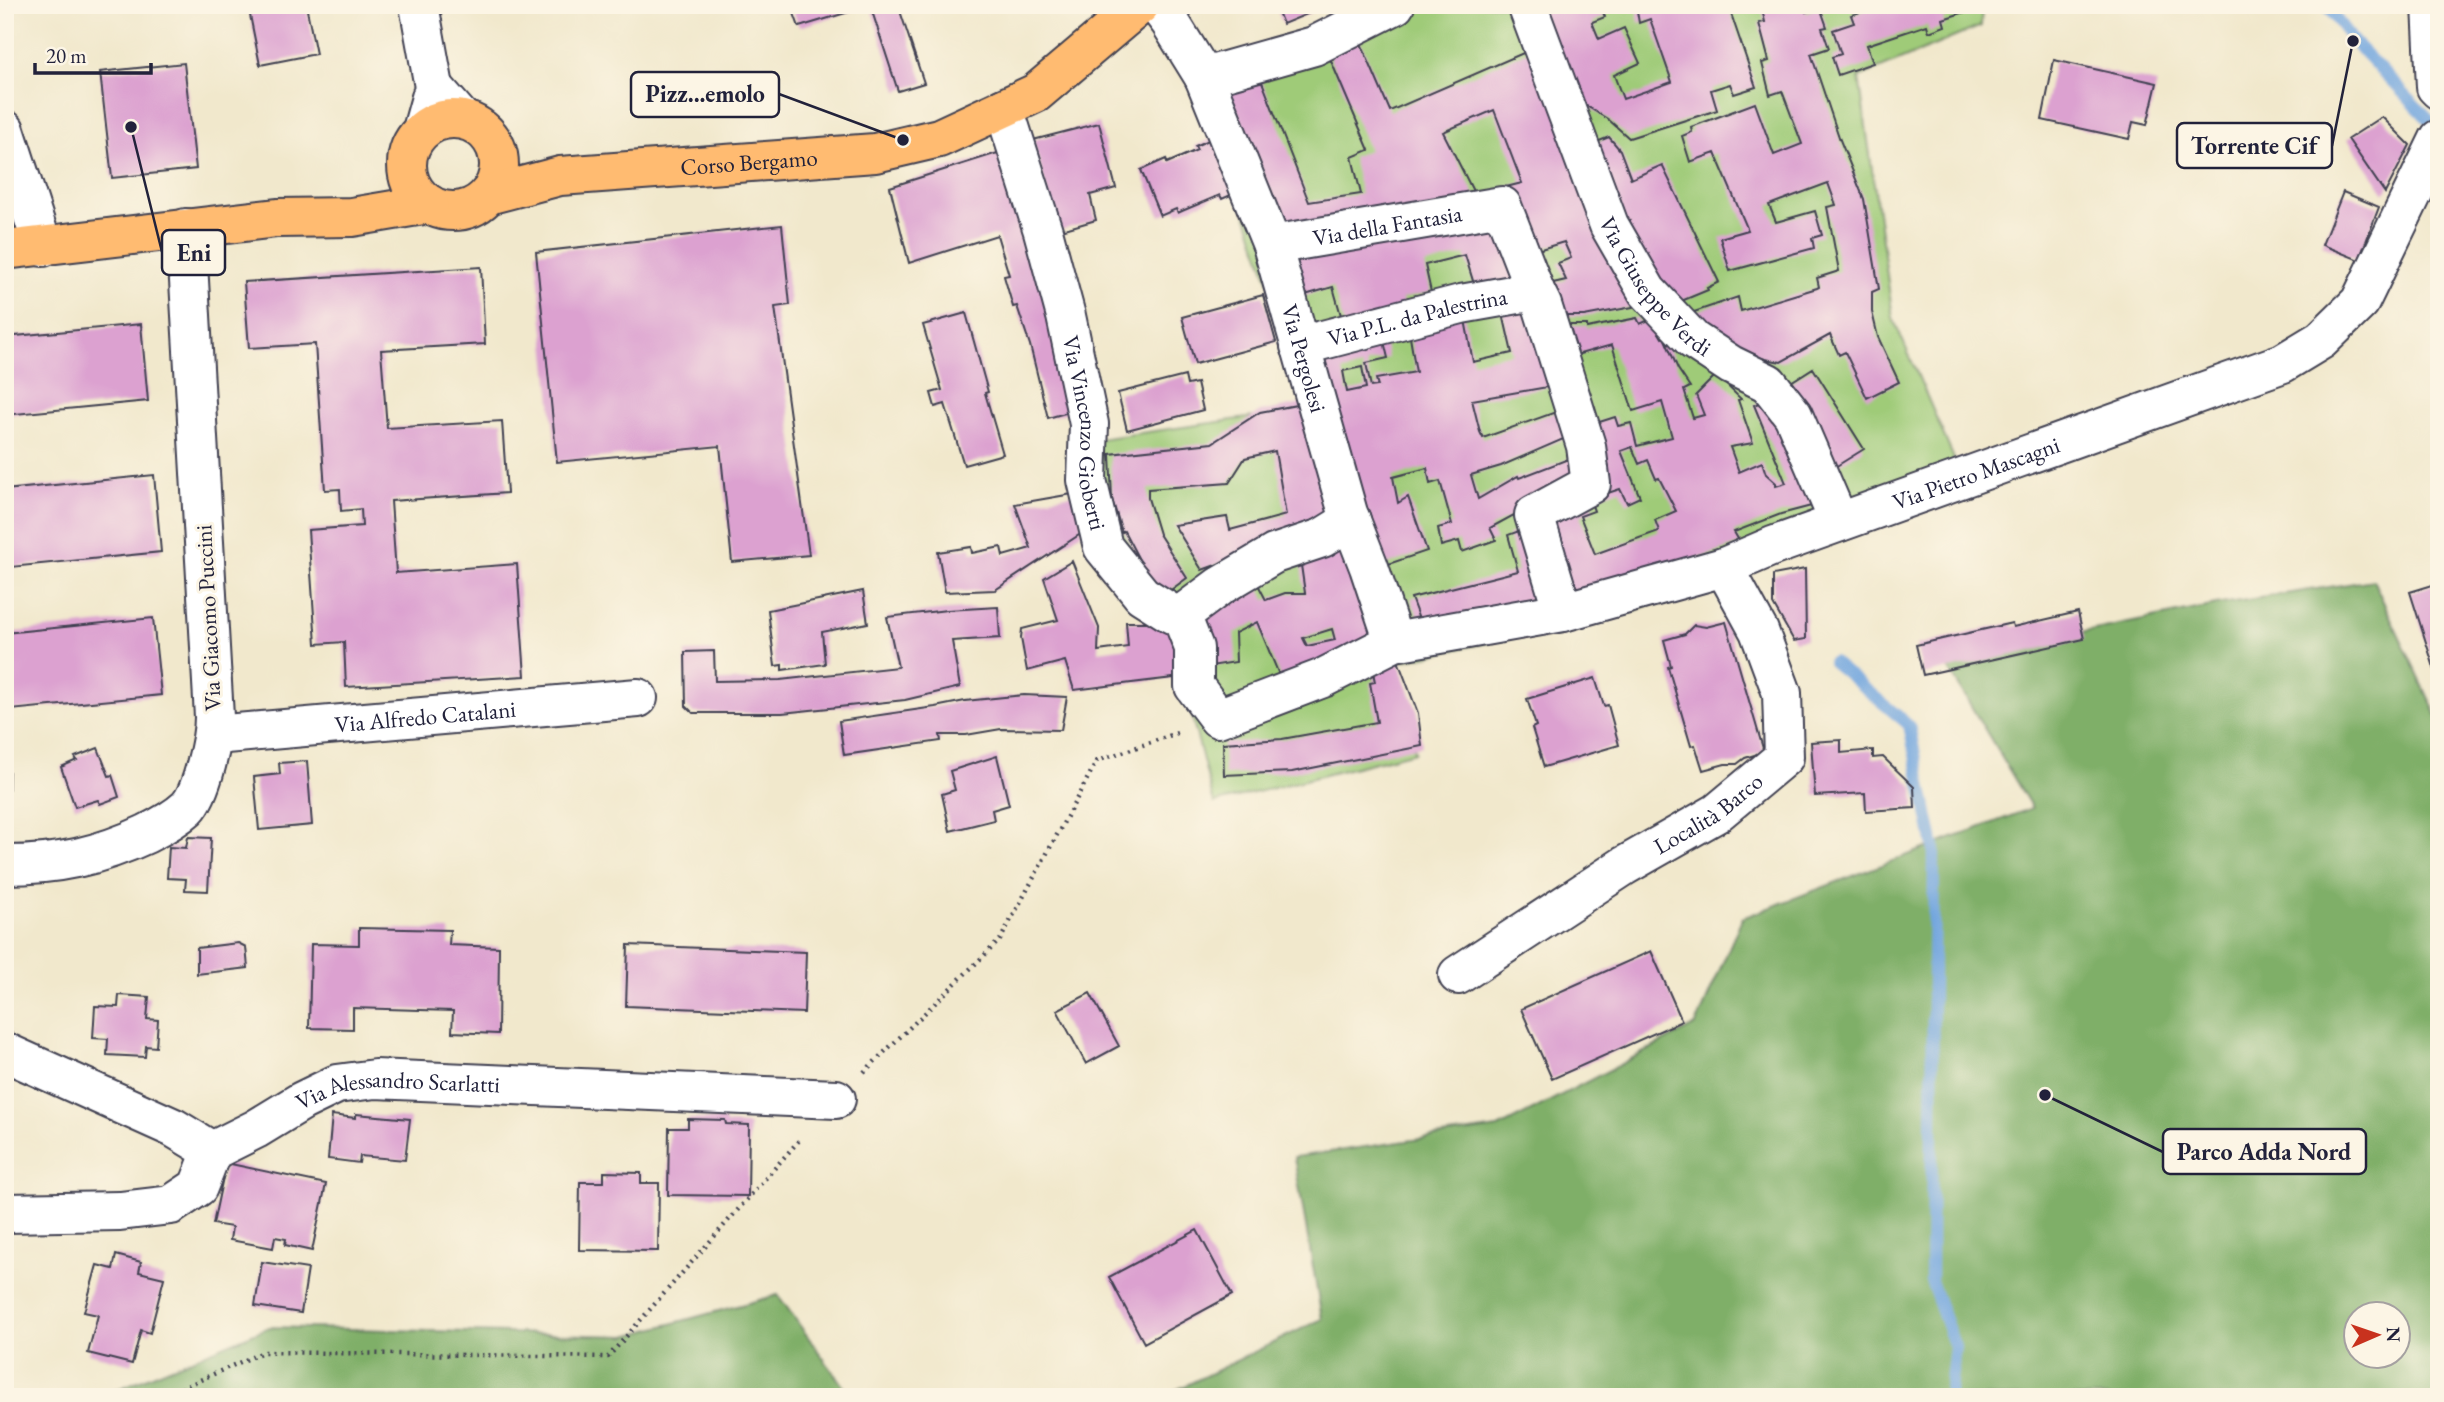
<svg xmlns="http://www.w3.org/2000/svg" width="2444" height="1402" viewBox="0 0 2444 1402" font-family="'EB Garamond',serif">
	<rect width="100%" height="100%" fill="#fcf5e5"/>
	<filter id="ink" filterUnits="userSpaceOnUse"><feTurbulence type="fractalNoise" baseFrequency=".0143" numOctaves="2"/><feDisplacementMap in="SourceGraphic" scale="14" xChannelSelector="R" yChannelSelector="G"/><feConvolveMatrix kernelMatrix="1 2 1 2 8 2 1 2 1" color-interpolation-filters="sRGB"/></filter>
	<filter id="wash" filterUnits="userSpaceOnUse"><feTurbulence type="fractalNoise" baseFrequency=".00686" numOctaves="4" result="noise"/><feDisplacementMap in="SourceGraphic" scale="28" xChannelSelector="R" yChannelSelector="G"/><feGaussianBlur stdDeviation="1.57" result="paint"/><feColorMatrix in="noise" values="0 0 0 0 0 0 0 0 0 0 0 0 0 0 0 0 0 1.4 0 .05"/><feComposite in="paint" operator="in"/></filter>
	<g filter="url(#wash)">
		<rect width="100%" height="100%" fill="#f1e8cc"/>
		<!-- green -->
		<path fill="#9fcb78" stroke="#60765a" stroke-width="2" d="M1377 5H1982L1981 26 1859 77 1893 318 1958 468 1634 611 1393 663 1415 752 1214 803 1194 725 1180 654 1119 542 1091 440 1311 409 1204 88Z"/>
		<!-- forest -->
		<path fill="#7faf68" stroke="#506852" stroke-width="2" fill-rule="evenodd" d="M2373 580 2439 720V1397H1162L1322 1319 1294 1157 1498 1128 1696 1025 1742 918 2032 808 1944 661 2221 604ZM2356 1314H2398V1356H2356Z
			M778 1295 851 1397H99L269 1327 626 1336Z"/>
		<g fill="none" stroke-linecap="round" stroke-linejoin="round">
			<!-- stream -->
			<path stroke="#71a5de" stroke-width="12" d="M2326 5 2353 41 2439 130
				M1833 662 1909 725 1934 847 1931 1281 1955 1347 1949 1397"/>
		</g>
		<g id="blocks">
			<!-- building -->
			<path fill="#dca1d0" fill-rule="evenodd" d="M248 5H306L316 54 260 65Z
				M791 5H869V6L799 27Z
				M870 5H898L924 83 898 91Z
				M1275 5H1329L1283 24Z
				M1538 5H1600L1605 17 1592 22 1599 39 1624 28 1640 63 1614 75 1623 99 1672 82 1650 19 1639 23 1636 5H1728L1756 87 1734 94 1730 84 1711 90 1717 110 1629 138 1609 120 1582 103Z
				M1761 5H1805L1806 12 1820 7 1827 27 1822 28 1829 48 1811 54 1840 140 1864 199 1879 289 1872 292V312L1878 337 1899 382 1867 398 1845 352 1839 355 1830 335 1781 362 1750 356 1688 314 1738 297 1741 311 1817 288 1819 287 1817 278 1839 271 1827 207 1836 205 1828 183 1769 205 1776 222 1815 211 1822 235 1812 238 1814 248 1730 271 1720 238 1748 230 1715 153 1690 162 1682 136 1692 132 1691 127 1755 103 1774 155 1802 144 1782 91 1770 95 1762 63 1769 61 1759 23 1765 22Z
				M1881 5H1983L1984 6 1943 19 1945 26 1929 32 1927 25 1867 45 1873 63 1838 75 1832 57 1841 54 1833 30 1854 23 1851 15Z
				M1357 34 1390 111 1535 48 1622 271 1633 307 1584 316H1559L1540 286 1566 280 1558 263 1571 258 1564 242 1531 252 1517 224 1506 187 1522 183 1494 110 1443 132 1477 199 1289 237 1227 87 1259 74 1309 202 1361 194 1352 157 1369 150 1328 54Z
				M2054 60 2157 83 2147 125 2133 122 2129 139 2042 120Z
				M184 63 196 169 112 178 100 72Z
				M2382 117 2410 145 2385 193 2348 139Z
				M1099 123 1116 188 1090 195 1096 220 1058 231 1033 140Z
				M1218 136 1242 190 1222 199 1220 195 1182 211 1178 213 1176 209 1160 216 1141 170 1166 159 1167 163 1197 150 1195 146Z
				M1609 137 1620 150 1631 179 1662 165 1719 282 1707 288 1708 290 1679 302 1634 256 1587 146Z
				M1007 150 1079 409 1048 418 1030 345 1017 306 1013 307 1004 276 1009 275 997 235 909 263 890 187Z
				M2343 192 2379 207 2359 260 2322 245Z
				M1500 214 1523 289 1478 297 1465 255 1425 265 1431 292 1402 299 1405 314 1344 326 1333 287 1298 297 1289 257Z
				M782 225 790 305 775 307 809 555 732 562 720 446 557 462 536 252Z
				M481 267 485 344 381 350 387 428 502 421 507 493 391 501 396 573 517 564 525 676 346 687 344 642 316 644 308 530 362 526 361 509 341 511 340 489 325 490 315 344 249 348 244 282Z
				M1263 295 1276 342 1195 364 1182 317Z
				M1535 299 1559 385 1472 400 1480 432 1483 438 1567 408 1575 434 1501 466 1471 475 1478 499 1518 476 1519 478 1576 456 1582 478 1490 528 1496 540 1462 552 1459 541 1441 546 1438 528 1452 524 1440 481 1430 484 1427 468 1393 477 1398 503 1408 497 1427 551 1374 569 1319 344 1381 329 1388 358 1366 363 1371 387 1378 386 1376 379 1416 372 1407 320 1463 309 1473 362 1512 353 1501 305ZM1362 367 1366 388 1347 392 1343 371Z
				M966 313 988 392 985 393 1003 454 964 465 945 404 935 407 931 393 942 390 923 325Z
				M1637 318 1640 324 1651 319 1662 338 1664 337 1678 369 1690 387 1684 390 1693 418 1704 415 1696 395 1716 375 1741 399 1738 400 1753 443 1730 447 1739 472 1762 462 1766 474 1776 483V486L1786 483 1754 405 1768 399 1815 505 1781 514 1734 532 1741 544 1569 603 1544 521 1587 491 1594 511 1580 516 1595 554 1659 531 1655 520 1676 511 1659 478 1656 479 1648 460 1639 464 1632 447 1621 451 1640 497 1627 503 1620 489 1602 495 1587 426 1615 417 1618 426 1631 423 1637 446 1672 437 1662 402 1633 411 1612 345 1569 357 1562 325H1587V328Z
				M141 324 148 401 5 415V337Z
				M1813 368 1864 449 1835 467 1783 387Z
				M1185 376 1187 385 1197 383 1203 410 1127 430 1118 393Z
				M1312 402 1332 523 1202 570 1174 525 1227 517 1230 530 1286 515 1275 451 1245 458 1229 483 1148 489V498L1159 534 1187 578 1164 595 1146 573 1124 531 1122 532 1112 499 1110 454 1212 443 1260 412Z
				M154 475 161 552 11 567 5 490Z
				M1078 493 1082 533 995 590 945 592 938 552 971 547 972 553 1001 547 1003 556 1031 548 1015 504Z
				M1530 527 1551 595 1423 630 1411 598 1518 571 1508 535Z
				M1345 530 1378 639 1282 682 1257 622 1235 633 1236 662 1211 666 1194 615 1252 573 1266 600 1285 593H1305L1299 551ZM1332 629 1335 640 1307 646 1303 638Z
				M1072 561 1099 628 1098 651 1128 647 1126 622H1177L1181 677 1074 690 1065 661 1027 671 1021 638 1022 629 1058 620 1044 578Z
				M1805 569 1806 639 1794 641 1773 604V575Z
				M2439 583V680H2438L2410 592Z
				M863 591 868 623 822 632 825 664 782 670V665L775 666 768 610Z
				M998 607 1000 638 952 641 960 687 905 700 782 713H693L686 706 685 652 714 651 715 681 780 680 898 667 887 617 947 610Z
				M2078 612 2084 639 1923 675 1916 645 2012 623 2013 627Z
				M153 618 161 695 11 710 5 633Z
				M1726 622 1764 752 1745 758 1737 764H1725L1703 770 1695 745 1691 746 1668 667 1671 666 1664 640 1685 634 1694 625 1706 627Z
				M1397 658 1418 713 1422 746 1292 772 1224 775 1223 743 1282 739 1377 722 1370 683 1375 682 1372 667Z
				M1595 678 1604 706 1608 705 1619 745 1544 767 1532 728 1536 726 1527 699Z
				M1024 695 1067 697 1061 730 1001 729 966 735H940L941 741 844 755 839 721 935 707 965 701Z
				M1841 740V753L1873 750V758L1883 757 1914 787 1915 808 1866 811 1865 793 1815 796 1811 742Z
				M98 748 109 776 112 775 119 797 100 804 98 800 75 807 61 767 77 760 75 757Z
				M997 756 1009 805 992 810 994 820 950 831 942 794 955 790 950 771Z
				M307 761 312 825 259 830 254 777 280 774 279 763Z
				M5 763H9L8 813H5Z
				M188 837 211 838 208 891 185 890 186 879 167 878 169 847 186 848Z
				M359 928 450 930 449 945 499 947 498 1034 452 1032 453 1011 353 1008V1029L309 1028 311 944 359 945Z
				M238 943 246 947 248 968 197 974V948Z
				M628 945 806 952 804 1013 626 1006Z
				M1651 951 1682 1021 1552 1079 1521 1009Z
				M1090 993 1119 1046 1086 1064 1057 1010Z
				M119 995 149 997 147 1019 158 1020 156 1047 146 1046 145 1057 107 1055 108 1039 93 1038 95 1006 118 1007Z
				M356 1114 410 1119 405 1160 360 1156 359 1163 328 1159 332 1115 356 1118Z
				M688 1119 725 1120 726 1124 749 1125 748 1196 668 1195 669 1128H688Z
				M226 1163 326 1184 312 1251 285 1245 286 1239 275 1237 273 1248 230 1240 232 1227 213 1224Z
				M604 1172 641 1173V1183H659L658 1251 579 1250 580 1182H604Z
				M1197 1230 1232 1295 1144 1343 1109 1277Z
				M116 1255 141 1262 139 1272 164 1278 150 1333 141 1330 132 1364 88 1353 98 1315 84 1312 97 1265 113 1269Z
				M262 1262 308 1269 301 1313 255 1306Z"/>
		</g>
	</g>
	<g filter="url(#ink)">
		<use href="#blocks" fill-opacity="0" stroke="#414051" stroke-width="2"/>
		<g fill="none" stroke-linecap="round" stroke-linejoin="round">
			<!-- minor casing -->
			<g stroke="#414051" stroke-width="42">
				<g id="minor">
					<path d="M419 5 434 87 422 130"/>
					<path d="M1157 5 1170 22 1204 77 1314 46 1395 5"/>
					<path id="s1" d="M1527 5 1609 225 1647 291 1693 340 1731 365 1768 383 1793 415 1839 522"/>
					<path d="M2432 5 2436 87 2439 90"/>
					<path id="s2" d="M1204 77 1272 245 1348 513 1369 567 1394 642"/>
					<path d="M434 87 462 119"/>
					<path id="s3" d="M1004 108 1043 231 1066 316 1089 424 1087 480 1103 547 1142 595 1172 614 1181 615 1194 648V686L1218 718 1323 678 1394 642 1563 612 1724 567 1773 546 2283 363 2321 340 2360 302 2439 139"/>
					<path d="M5 130 43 247"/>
					<path id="s4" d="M1272 245 1502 206 1535 291 1542 305 1586 446 1591 484 1534 515 1563 612"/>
					<path id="s5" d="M1300 346 1461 304 1535 291"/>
					<path d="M1181 615 1220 586 1274 554 1322 538 1351 520"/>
					<path id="s6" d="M214 735 638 698"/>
					<path d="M5 865C57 865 99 856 146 834 160 827 175 819 187 808 202 793 214 738 214 717L186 228"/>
					<path id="s7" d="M1458 975 1624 866 1717 813 1784 757 1782 693 1759 631 1724 567"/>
					<path d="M5 1052 174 1128 212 1151"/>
					<path id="s8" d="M5 1213 120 1211 171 1205 198 1187 212 1151 256 1129 302 1101 337 1084 375 1079 836 1099"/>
				</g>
			</g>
			<!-- major casing -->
			<g stroke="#414051" stroke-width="42">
				<g id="major">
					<circle cx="453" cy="165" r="46"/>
					<path id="s9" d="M488 195 560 176 875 153 939 138 1036 93 1140 5"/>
					<path d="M5 250 277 218 352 217 429 204"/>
				</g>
			</g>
			<!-- path -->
			<path stroke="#414051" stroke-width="4.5" stroke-dasharray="2 5" stroke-linecap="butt" d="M864 1072 1000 940 1097 761 1180 732
				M162 1397 263 1352 608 1357 802 1137"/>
			<!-- minor -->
			<use href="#minor" stroke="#fff" stroke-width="38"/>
			<!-- major -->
			<use href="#major" stroke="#ffbb71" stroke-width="38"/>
		</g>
	</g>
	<g text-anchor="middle" stroke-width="6" stroke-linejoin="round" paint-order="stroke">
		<!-- street labels -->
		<g font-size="23" fill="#22223b" stroke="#fcf5e5">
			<text dy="8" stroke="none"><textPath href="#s9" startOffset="264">Corso Bergamo</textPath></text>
			<text dy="8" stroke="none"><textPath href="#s4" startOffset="117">Via della Fantasia</textPath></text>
			<text dy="8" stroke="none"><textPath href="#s1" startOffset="312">Via Giuseppe Verdi</textPath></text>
			<text dy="8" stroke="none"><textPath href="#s5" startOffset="121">Via P.L. da Palestrina</textPath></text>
			<text dy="8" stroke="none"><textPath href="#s2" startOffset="299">Via Pergolesi</textPath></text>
			<text dy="8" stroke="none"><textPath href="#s3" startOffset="336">Via Vincenzo Gioberti</textPath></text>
			<text dy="8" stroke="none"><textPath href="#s3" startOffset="1472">Via Pietro Mascagni</textPath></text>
			<text transform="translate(208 618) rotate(-93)" y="8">Via Giacomo Puccini</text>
			<text dy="8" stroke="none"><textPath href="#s6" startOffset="212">Via Alfredo Catalani</textPath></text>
			<text dy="8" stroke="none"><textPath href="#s7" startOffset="298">Località Barco</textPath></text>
			<text dy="8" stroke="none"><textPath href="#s8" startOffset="439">Via Alessandro Scarlatti</textPath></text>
		</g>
	</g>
	<!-- callouts -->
	<path fill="none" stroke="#22223b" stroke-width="2.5" d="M903 140L779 94M2353 41L2332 146M131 127L162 252M2045 1095L2163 1152"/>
	<g fill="#22223b" stroke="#fcf5e5" stroke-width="2.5">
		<circle cx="903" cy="140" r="7"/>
		<circle cx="2353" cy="41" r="7"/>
		<circle cx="131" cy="127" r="7"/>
		<circle cx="2045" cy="1095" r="7"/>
	</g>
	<g fill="#fcf5e5" stroke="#22223b" stroke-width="2.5">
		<rect x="631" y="72" width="148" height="45" rx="7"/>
		<rect x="2177" y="123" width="155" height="45" rx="7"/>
		<rect x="162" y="230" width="63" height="45" rx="7"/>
		<rect x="2163" y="1129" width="203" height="45" rx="7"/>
	</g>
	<g font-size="24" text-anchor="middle" font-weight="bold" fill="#22223b">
		<text x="705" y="102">Pizz...emolo</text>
		<text x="2254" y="154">Torrente Cif</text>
		<text x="194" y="261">Eni</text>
		<text x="2264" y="1160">Parco Adda Nord</text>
	</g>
	<!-- margin -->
	<rect width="2444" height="1402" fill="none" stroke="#fcf5e5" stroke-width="28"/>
	<!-- north arrow -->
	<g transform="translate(2377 1335) rotate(88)"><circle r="33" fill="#fcf5e5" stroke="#a5a1a1" stroke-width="2"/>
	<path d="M0-5L12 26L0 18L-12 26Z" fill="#c8321e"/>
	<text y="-10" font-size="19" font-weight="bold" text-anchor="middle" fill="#22223b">N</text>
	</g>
	<!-- scale -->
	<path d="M35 63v10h116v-10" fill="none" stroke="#22223b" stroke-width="3.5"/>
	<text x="46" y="63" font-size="21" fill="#22223b" stroke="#fcf5e5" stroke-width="5" paint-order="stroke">20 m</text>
</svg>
